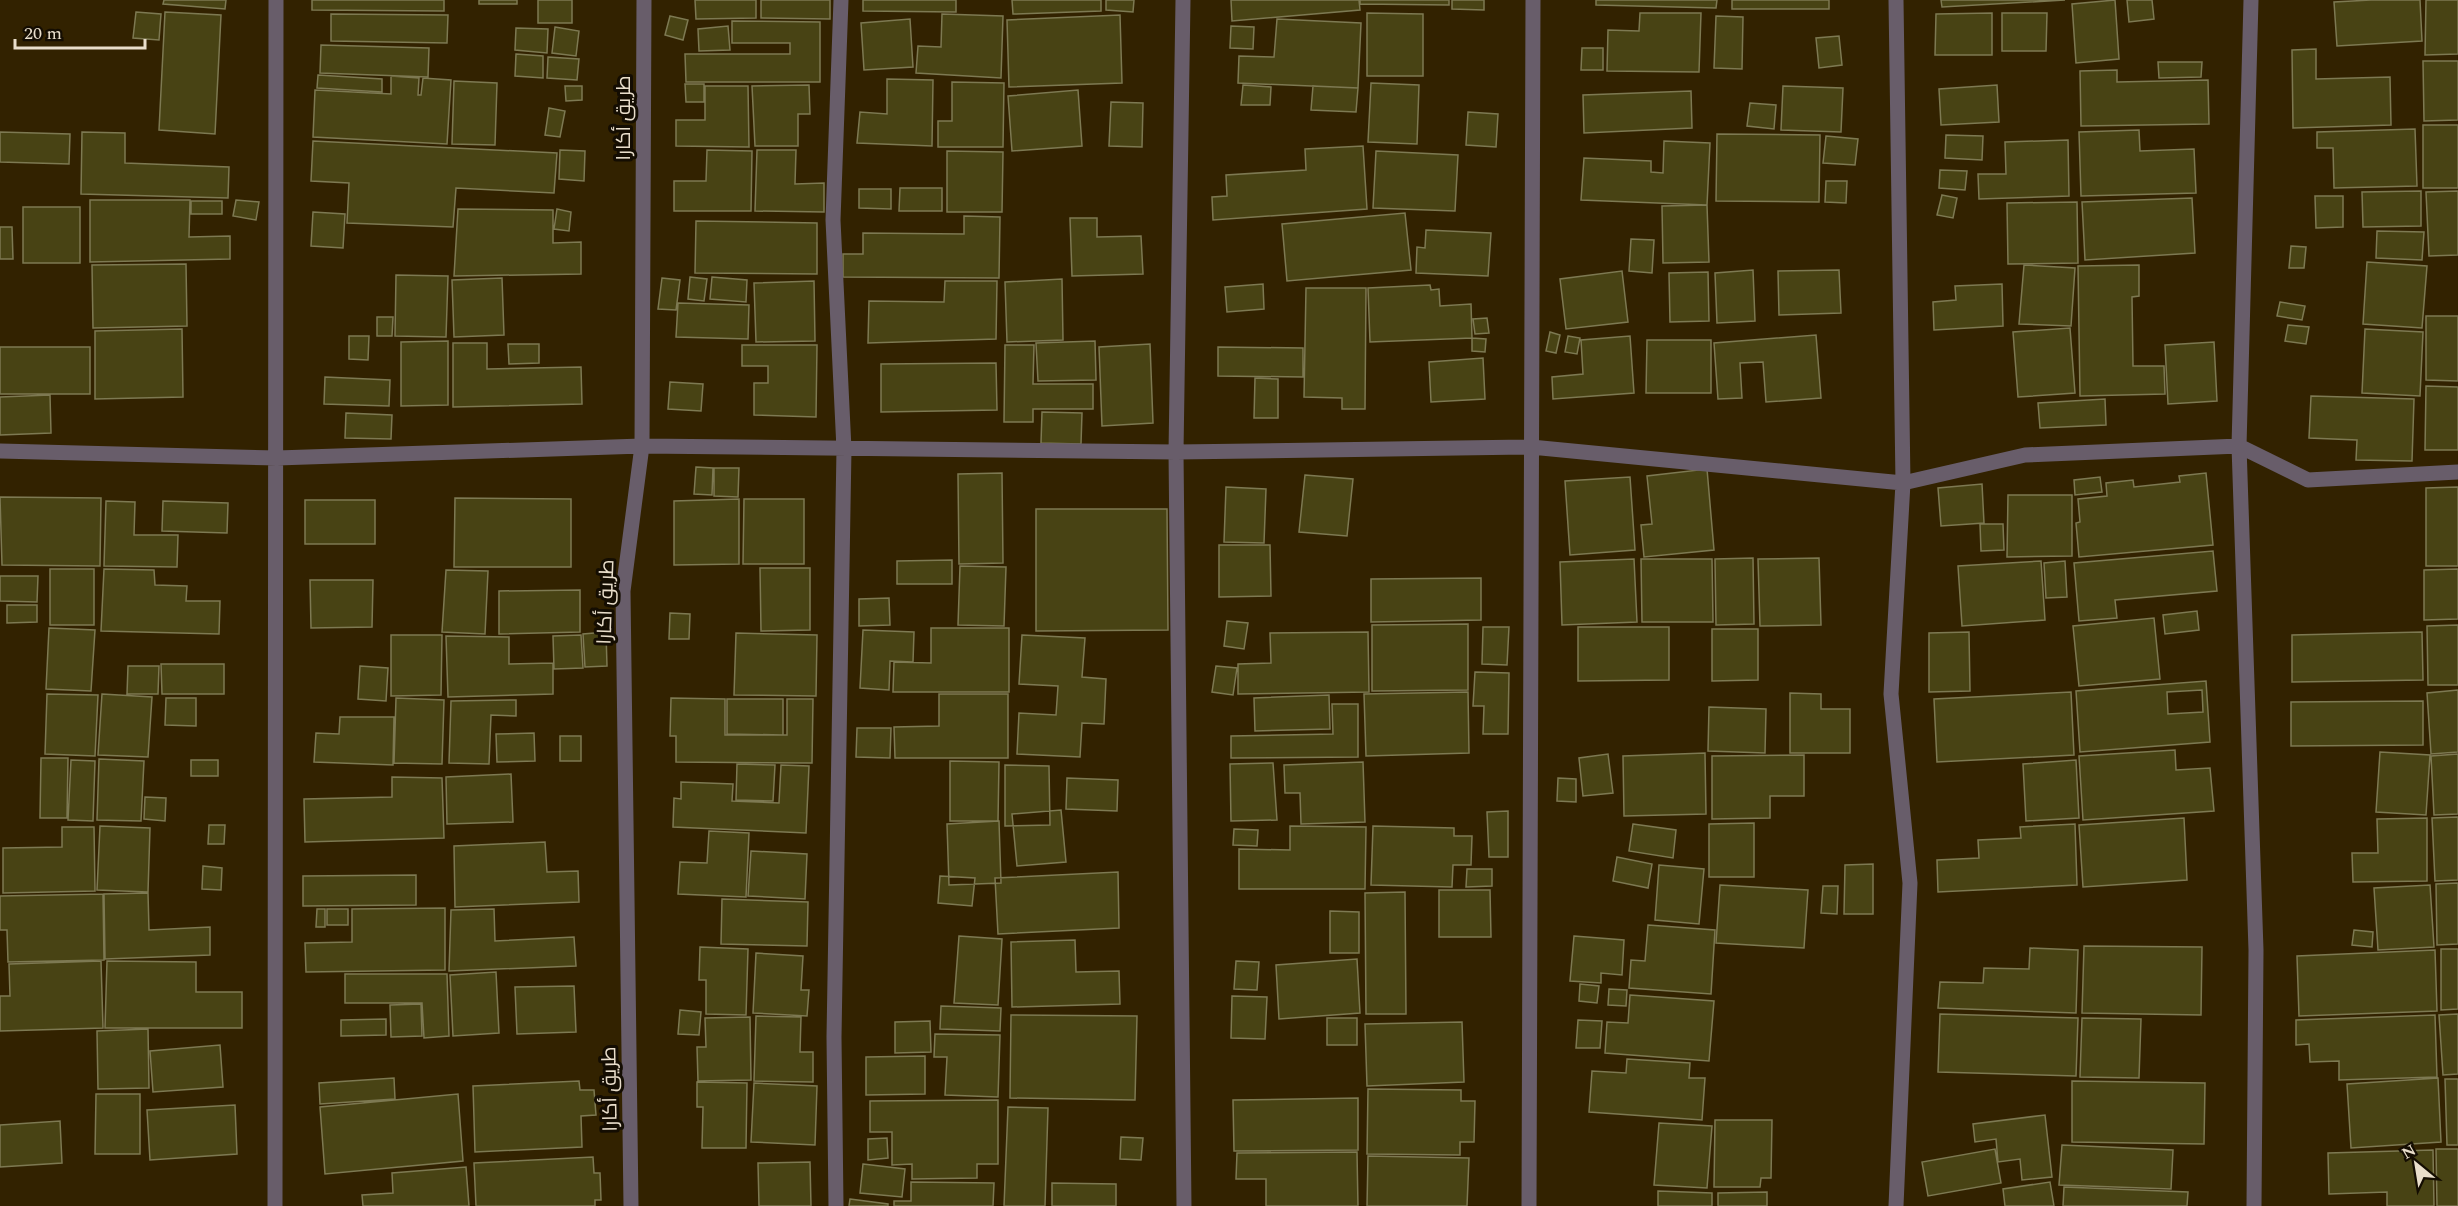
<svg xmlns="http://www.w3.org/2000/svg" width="2458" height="1206" viewBox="0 0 2458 1206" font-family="Spectral,Cairo,serif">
	<rect width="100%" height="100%" fill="#322200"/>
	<!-- building -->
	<path fill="#484314" stroke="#7d7952" stroke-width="1.5" fill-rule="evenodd" d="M164 0H226L225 9 163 4Z
		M312 0H444V11L312 10Z
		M479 0H517V4H479Z
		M538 0H572V23H538Z
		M695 0H756V18L696 19Z
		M761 0H830V19L761 18Z
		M863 0H956V12L863 11Z
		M1012 0H1101V11L1013 14Z
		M1106 0H1134L1133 12 1106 10Z
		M1231 0H1359L1360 10 1232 21Z
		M1360 0H1449V5L1360 4Z
		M1452 0H1484V10L1452 9Z
		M1596 0H1717L1716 8 1596 5Z
		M1732 0H1829V9H1732Z
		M1941 0H2065L1942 7Z
		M2115 0 2119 59 2076 63 2072 4Z
		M2127 0H2152L2154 19 2129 22Z
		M2371 0H2420L2422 41 2337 46 2334 2Z
		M2426 0H2458V54L2425 55Z
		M136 12 161 14 159 40 133 38Z
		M165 12 221 15 215 134 159 130Z
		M1367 13 1423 14V76H1367Z
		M1640 13H1701L1699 72 1607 71 1608 30 1639 31Z
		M1992 13V55H1935L1936 14Z
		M2002 13H2047L2046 51H2002Z
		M331 14 448 15 447 43 331 41Z
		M942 14 1003 16 1001 78 916 73 918 46 941 47Z
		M1120 15 1122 83 1009 87 1007 20Z
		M670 16 688 20 683 40 665 35Z
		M1716 16 1743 17 1742 69 1714 68Z
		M910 19 913 67 864 70 861 23Z
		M1277 19 1361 23 1358 88 1238 83 1239 56 1274 57Z
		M732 21 820 22V82H686L685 54H790V43H732Z
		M728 26 730 50 699 51 698 29Z
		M1231 26 1254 27 1253 49 1230 48Z
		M555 27 579 31 576 56 552 53Z
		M516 28 548 29 547 53 515 50Z
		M1839 36 1842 65 1819 68 1816 38Z
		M321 45 429 48 428 77 320 73Z
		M1582 48H1603V70H1581Z
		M2316 49V79L2390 77 2391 125 2293 128 2292 50Z
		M516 54 543 56V78L515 76Z
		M548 57 579 59 577 80 547 78Z
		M2423 61H2458V120L2424 121Z
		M2158 62H2202L2201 77 2159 78Z
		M2117 70V82L2208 80 2209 124 2081 126 2080 71Z
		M318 75 382 79V92L317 88Z
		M391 76 419 78 418 95H421L423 78 451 80 447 144 313 137 315 90 391 94Z
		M887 79 933 80 932 146 857 143 860 112 887 114Z
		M454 81 497 83 495 145 452 144Z
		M952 82 1004 83 1003 147H938V121H952Z
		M1371 83 1419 85 1417 144 1368 142Z
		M685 84H704V102H686Z
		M809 85 810 114H798V146H755L752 86Z
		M1243 85 1271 87 1270 105H1241Z
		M1997 85 1999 122 1941 125 1939 89Z
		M565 86H582V100L566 101Z
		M705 86H748L749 147 676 146V120H705Z
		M1313 86 1358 88 1356 112 1311 110Z
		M1783 86 1843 88 1841 132 1781 130Z
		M1078 90 1082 146 1012 151 1008 96Z
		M1691 91 1692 128 1584 133 1583 95Z
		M1111 102 1143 103 1142 147 1109 146Z
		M1750 103 1776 105 1774 129 1747 126Z
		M549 108 565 111 560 137 545 135Z
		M1468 112 1498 114 1496 147 1466 145Z
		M2423 125H2458V188H2423Z
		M2415 129 2417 186 2334 188 2333 148H2317V132Z
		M2139 130 2140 151 2194 149 2196 193 2081 196 2079 132Z
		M0 132 70 134 69 164 0 162Z
		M82 132 125 133V163L229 167 228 198 81 194Z
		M1717 134 1820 135 1819 202 1716 201Z
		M1946 135 1983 136 1982 160 1945 158Z
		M1826 136 1858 139 1855 165 1823 163Z
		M2068 140 2069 196 1979 199 1978 174H2006L2005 142Z
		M313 141 557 153 554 193 456 188 453 227 347 223 349 183 311 181Z
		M1664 141 1710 143 1707 205 1581 200 1584 158 1651 161V172L1663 173Z
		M1363 146 1367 209 1213 220 1212 197 1227 196 1226 175 1306 170 1305 149Z
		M560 150 585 151 584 181 559 179Z
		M707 150 752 151 751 211H674V181H706Z
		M757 150H796L795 184 824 183V212L755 211Z
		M947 151 1003 152 1002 212H947Z
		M1376 151 1458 155 1455 211 1373 208Z
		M1940 170 1967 171 1965 190 1939 188Z
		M1826 181H1847L1846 203 1825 202Z
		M900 188H942V211H899Z
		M859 189H891V209L859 208Z
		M2421 191V226L2363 227 2362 192Z
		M2458 191V255L2429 256 2426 192Z
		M1942 195 1957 198 1953 218 1937 215Z
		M2315 196H2343V227L2316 228Z
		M2192 198 2195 253 2085 260 2082 202Z
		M90 200H190L189 237 230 236V259L90 262Z
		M236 200 259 202 256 220 233 216Z
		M191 201H222V214H191Z
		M2077 202 2078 263 2008 264 2007 203Z
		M1707 205 1709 262 1663 263 1662 206Z
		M23 207H80V263H23Z
		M458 209 553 210V243L581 242V274L454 276Z
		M557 209 571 212 569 231 554 229Z
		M313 212 345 214 343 248 311 246Z
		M1405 213 1411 270 1287 281 1282 224Z
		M964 216 1000 217 999 278 843 277V254H863V233L964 234Z
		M1070 218H1097V237L1141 236 1143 274 1072 276Z
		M696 221 817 223V274L695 273Z
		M0 227H12L13 259H0Z
		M1426 230 1491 233 1488 276 1416 273 1417 247 1425 248Z
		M2377 231 2424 232 2422 260 2376 258Z
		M1631 239 1654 240 1652 273 1629 271Z
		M2291 246 2306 247 2304 268H2289Z
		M2367 262 2427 266 2422 328 2363 324Z
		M186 264 187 326 93 328 92 265Z
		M2024 265 2075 268 2071 326 2019 324Z
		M2139 265V296L2132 297 2133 366H2164L2165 394 2080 396 2078 266Z
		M1753 270 1755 321 1717 323 1715 273Z
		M1839 270 1841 313 1779 315 1778 271Z
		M1622 271 1628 322 1566 329 1560 279Z
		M1708 272 1709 321 1670 322 1669 273Z
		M396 275 448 276 446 337 395 336Z
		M690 277 707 279 704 301 688 299Z
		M712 277 747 280 746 302 710 299Z
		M502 278 504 335 454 337 452 280Z
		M662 278 680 280 676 310 658 309Z
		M1062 279 1063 340 1007 342 1005 282Z
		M814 281 815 341 756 342 754 283Z
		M945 281H997L996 339 868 343 869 301 944 302Z
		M1263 284 1264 309 1227 312 1225 287Z
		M2002 284 2003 326 1934 330 1933 302 1956 300 1955 286Z
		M1430 285 1431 290 1439 289 1440 306 1471 304 1472 338 1370 342 1368 288Z
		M1306 288H1366L1365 409H1342V398L1304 397Z
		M2280 302 2305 306 2302 320 2277 316Z
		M678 303 749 305 748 339 676 337Z
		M2426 316H2458V381L2426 380Z
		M377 317H393L392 336H377Z
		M1487 318 1489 333 1475 334 1473 319Z
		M2288 325 2309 327 2306 344 2285 341Z
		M2070 328 2075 393 2018 397 2013 332Z
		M182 329 183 397 95 399V331Z
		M2365 329 2423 332 2420 396 2362 393Z
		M1550 332 1560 335 1556 353 1546 351Z
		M1816 335 1821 398 1766 402 1763 362 1740 363 1742 398 1718 399 1714 343Z
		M349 336H369L368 360 349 359Z
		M1568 336 1580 338 1577 354 1565 352Z
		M1630 336 1634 393 1553 399 1552 377 1583 374 1581 340Z
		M1472 338 1486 339 1485 352 1472 351Z
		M1647 340H1711V393H1646Z
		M448 341V405L401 406V342Z
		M1095 341 1096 380 1038 381 1036 343Z
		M2214 342 2217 401 2168 404 2165 345Z
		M453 343H487V369L581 367 582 404 453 407Z
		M508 344H539V363L509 364Z
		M1150 344 1153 423 1102 426 1099 347Z
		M742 345H817L816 417 754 415V383H768V366H742Z
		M1005 345H1034L1033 384H1093V409H1033V422H1004Z
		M0 347H90V394H0Z
		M1218 347 1303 348V377L1218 376Z
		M1483 358 1485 399 1431 402 1429 362Z
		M996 363 997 410 881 412V364Z
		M325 377 390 380 389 406 324 404Z
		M1255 378 1278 379V418H1254Z
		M670 382 703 384 701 411 668 409Z
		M2426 386 2458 387V450H2425Z
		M50 395 51 433 0 435V397Z
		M2311 396 2414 399 2412 461 2356 460 2357 440 2309 438Z
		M2105 399 2106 425 2040 428 2038 403Z
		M1042 412 1082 413 1081 444 1041 443Z
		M346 413 392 415 391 439 345 438Z
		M696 467 713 468 712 495 694 494Z
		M714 468H739L738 497 714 496Z
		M1707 469 1714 550 1644 557 1641 525 1652 524 1647 476Z
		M1002 473 1003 563 959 564 958 474Z
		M2206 473 2213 545 2079 557 2076 523 2080 522 2078 499 2107 496 2106 483 2133 480 2134 487 2180 482 2179 476Z
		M1305 475 1353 479 1347 536 1299 532Z
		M1630 477 1635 550 1570 555 1565 481Z
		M2100 477 2102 492 2075 495 2074 480Z
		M1982 484 1984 523 1941 526 1938 488Z
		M1226 487 1266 489 1264 543 1224 542Z
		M2458 487V566H2426V488Z
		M2008 495H2072V556L2007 557Z
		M0 497 101 498 100 566 2 565Z
		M455 498 571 499V567H454Z
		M739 499V564L674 565V501Z
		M744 499H804V564H743Z
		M305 500H375V544H305Z
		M106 501 135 502 134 535H178L177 567 104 566Z
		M163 501 228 503 227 533 162 531Z
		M1036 509H1167L1168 630 1036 631Z
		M1980 524H2003L2004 550 1981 551Z
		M1219 545H1270L1271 596 1219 597Z
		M2213 551 2217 591 2115 600 2117 618 2079 621 2074 563Z
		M1753 558 1754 624 1716 625 1715 559Z
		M1819 558 1821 625 1760 626 1758 559Z
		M1634 559 1637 622 1562 625 1560 562Z
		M1641 559H1712L1713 622H1642Z
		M952 560V584H897V561Z
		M2041 561 2045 620 1962 626 1958 566Z
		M2065 561 2067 597 2046 598 2044 563Z
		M960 566 1006 567 1004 626 958 625Z
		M760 568H810V630L761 631Z
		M50 569H94V625H50Z
		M104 569 154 570 155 585 187 586 186 601H220L219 634 101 631Z
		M2458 569V619L2424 620V570Z
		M446 570 488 571 485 634 442 632Z
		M0 576H38L37 602 0 601Z
		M1481 578V620L1371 622V579Z
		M310 580H373L372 627 311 628Z
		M580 590V632L499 634V591Z
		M889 598 890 625 859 626V599Z
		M7 605H37V622L7 623Z
		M2197 611 2199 630 2165 634 2163 615Z
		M670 613 690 614 689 639H669Z
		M2154 618 2160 679 2079 686 2073 626Z
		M1227 621 1248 623 1244 649 1224 646Z
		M1468 624V690L1372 691V625Z
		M2458 625V685H2428L2427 626Z
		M1483 627H1509L1507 665 1482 664Z
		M1578 627H1669V680L1578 681Z
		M49 628 95 630 91 691 46 689Z
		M931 628H1009V692H893L894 662 931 663Z
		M1712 629H1758V680L1712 681Z
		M863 630 914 632 913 662 890 661 889 690 860 688Z
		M606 632 607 666 585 667 583 634Z
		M1368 632 1369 692 1238 694V664L1271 663 1270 633Z
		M1969 632 1970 691 1929 692V633Z
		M2422 632 2423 680 2292 682V635Z
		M736 633 817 635 816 696 734 695Z
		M391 635H442L441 695 391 696Z
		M581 635 583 668 554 669 553 636Z
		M1022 635 1085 638 1082 677 1106 679 1104 724 1082 723 1080 757 1017 754 1019 713 1056 715 1058 686 1019 684Z
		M446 636 509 637V664L553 663V694L448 697Z
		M161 664H224V694H162Z
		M128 666H159L158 694H127Z
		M360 666 388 668 386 701 358 699Z
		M1216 666 1237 668 1233 695 1212 692Z
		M1475 672 1509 673 1508 734H1483L1484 706H1473Z
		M2206 681 2210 742 2080 752 2076 691ZM2202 690 2203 712 2168 714 2167 692Z
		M2458 690V752L2431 754 2427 693Z
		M1468 692 1469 753 1366 756 1364 694Z
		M2071 692 2074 755 1937 762 1934 699Z
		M1790 693 1821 694V709H1850V753H1790Z
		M47 694 98 695 95 756 45 754Z
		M102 694 152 697 148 757 98 755Z
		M939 694H1008V758H895L894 727 939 726Z
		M1329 695 1330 729 1255 731 1254 698Z
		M166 698H196V726L165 725Z
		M396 698 444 700 442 764 394 763Z
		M671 698 725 699V735H787V699H813L812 763 676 762V736H670Z
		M727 699H783V735L727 734Z
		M516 700V716L491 715 489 764 449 763 451 701Z
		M2423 701V745L2291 746V702Z
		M1332 704H1358V757L1231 758V736L1333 734Z
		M1709 707 1766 709 1765 753 1708 751Z
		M340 717H394L393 765 314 762 316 733 339 734Z
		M857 728H891L890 758 856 757Z
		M534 733 535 761 497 762 496 734Z
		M560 736H581V761H560Z
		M2175 750 2176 770 2210 768 2214 811 2083 820 2079 756Z
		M2380 752 2430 755 2426 815 2376 812Z
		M1705 753 1706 814 1624 816 1623 756Z
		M1608 754 1613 793 1583 796 1579 758Z
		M2458 754V814L2434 815 2431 756Z
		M1804 755V796H1770V818L1712 819V756Z
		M41 758H68L67 818H40Z
		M99 759 144 761 141 821 97 820Z
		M71 760 95 761 93 821 68 820Z
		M191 760H218V776H191Z
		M2076 760 2079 818 2026 821 2023 764Z
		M950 761 999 762 998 821H950Z
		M1363 762 1365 822 1301 824 1300 793H1285L1284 765Z
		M1273 763 1277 820 1231 821 1230 764Z
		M737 764 775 765 773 801 736 800Z
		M781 765 809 766 806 833 673 827 674 798 681 799V782L733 784 732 801 779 803Z
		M1005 765 1049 766 1050 825 1005 826Z
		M511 774 513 822 447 824 446 777Z
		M392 777 442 778 444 838 305 842 304 799 392 797Z
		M1067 778 1118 780 1117 811 1066 809Z
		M1558 778 1576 779V802L1557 801Z
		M145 797 166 798 165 821 144 819Z
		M1061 810 1066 862 1017 866 1012 814Z
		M1508 811V857H1489L1487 812Z
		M2458 817V880L2435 881 2432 818Z
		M2184 818 2187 880 2083 887 2079 825Z
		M2427 818V881L2353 882 2352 853H2378L2377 819Z
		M999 821 1001 883 949 885 947 824Z
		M1754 823V877H1709V824Z
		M1633 824 1676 830 1673 858 1629 851Z
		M2075 824 2077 885 1938 892 1937 860 1979 858 1978 840 2021 838 2020 827Z
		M209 825H225L224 844H208Z
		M100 826 150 828 148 892 97 890Z
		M1290 826 1366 827 1365 889H1239V849L1290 850Z
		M1373 826 1454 828V836H1472L1471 865H1453L1452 887 1371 885Z
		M62 827H94L95 891 3 893V848L62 847Z
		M1234 829 1258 830 1257 846 1233 845Z
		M709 831 749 833 746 897 678 894 680 862 707 863Z
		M545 842 547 872 578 871 579 902 455 907 454 846Z
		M751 851 807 854 805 899 748 896Z
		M1617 857 1652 864 1648 888 1613 881Z
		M1873 864V914H1844L1845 865Z
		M1659 865 1704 869 1699 924 1655 920Z
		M203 866 222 868 221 890 202 889Z
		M1467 869H1492V886L1466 887Z
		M1118 872 1119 928 998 934 995 878Z
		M416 875V905L303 906V876Z
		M940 876 975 878 972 906 938 903Z
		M2458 883V944L2437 945 2436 884Z
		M1720 885 1808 890 1804 948 1716 943Z
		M2430 885 2434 947 2378 950 2374 888Z
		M1823 886H1838L1837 914 1821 913Z
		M1439 890H1490L1491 937H1439Z
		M1405 892 1406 1014H1366L1365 893Z
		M148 893 149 930 210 927V955L105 959 104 894Z
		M103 894 104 960 8 962 7 930H0V896Z
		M722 899 808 902 807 946 721 944Z
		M445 908V970L306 972 305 943 352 942V909Z
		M317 909H325V927H316Z
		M327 909H348V925H327Z
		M494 909 495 941 574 937 576 966 449 971 451 910Z
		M1330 911 1359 912V953H1330Z
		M1648 925 1715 930 1711 994 1629 988 1631 960 1645 961Z
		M2354 930 2373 932 2372 947 2352 945Z
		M959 936 1002 939 998 1005 954 1003Z
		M1574 936 1624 940 1622 975 1601 973V983L1570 981Z
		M1075 940 1076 972 1119 971 1120 1004 1012 1007 1011 942Z
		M2084 946 2202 947 2201 1015 2082 1013Z
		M700 947 748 949 746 1015 706 1014V980H699Z
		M2030 948 2078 950 2076 1013 1938 1008 1940 982 1983 983 1984 968 2029 969Z
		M2441 949H2458V1009L2441 1010Z
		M2435 950 2437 1011 2299 1016 2297 956Z
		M756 953 803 956 801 990H809L807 1016 753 1013Z
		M1357 959 1360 1013 1279 1019 1276 965Z
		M101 961 103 1028 0 1031V996H10L9 964Z
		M107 961 196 962V992H242V1028H105Z
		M1236 961 1259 962 1257 990 1234 989Z
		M496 972 499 1033 453 1036 450 975Z
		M345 974H447L449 1036 424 1038 422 1003H345Z
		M1580 984 1599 986 1597 1003 1579 1001Z
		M574 986 576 1032 517 1034 515 987Z
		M1609 989 1627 990 1626 1006 1608 1005Z
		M1630 995 1714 1001 1709 1061 1605 1053 1607 1022 1628 1023Z
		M1232 996 1267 997 1265 1039 1231 1038Z
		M421 1004 422 1036 391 1037 390 1005Z
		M941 1006 1001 1008 1000 1031 940 1029Z
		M680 1010 701 1012 699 1035 678 1034Z
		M1940 1014 2078 1018 2076 1076 1938 1072Z
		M2458 1014V1074L2443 1075 2439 1015Z
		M1011 1015 1137 1016 1135 1100 1010 1098Z
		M2435 1015 2437 1077 2339 1080V1061L2310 1062 2309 1044 2296 1045V1020Z
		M756 1016 801 1017 800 1052H813V1082L754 1081Z
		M750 1017 751 1080 698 1081 697 1047H706L705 1018Z
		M1327 1018H1357V1045H1327Z
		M2082 1018 2141 1019 2139 1078 2080 1077Z
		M386 1019V1035L341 1036V1020Z
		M1578 1020 1602 1021 1600 1048H1576Z
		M930 1021 931 1052 895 1053V1022Z
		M1462 1022 1464 1082 1367 1086 1365 1024Z
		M148 1029 149 1088 98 1089 97 1031Z
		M935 1034 1000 1035 998 1097 945 1095 947 1057H934Z
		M220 1045 223 1087 153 1092 150 1051Z
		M925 1056V1094L866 1095V1057Z
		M1627 1059 1690 1063 1689 1078H1705L1702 1120 1589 1112 1592 1071 1626 1073Z
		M394 1078 395 1099 320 1104 319 1083Z
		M2438 1078 2441 1142 2351 1148 2347 1084Z
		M2445 1079H2458V1145H2447Z
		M579 1081 580 1090H594L596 1115 581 1116 582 1147 475 1152 473 1086Z
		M2072 1081 2205 1083 2204 1144 2072 1142Z
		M697 1082 747 1083 746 1148H702L703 1107H697Z
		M754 1083 817 1086 815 1145 751 1142Z
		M1368 1089 1461 1090V1101H1475L1474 1142H1460V1155L1367 1154Z
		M96 1094H140V1154H95Z
		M458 1094 463 1161 325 1174 320 1107Z
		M1358 1098V1150L1234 1151 1233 1100Z
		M998 1100V1164H977V1178L912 1179V1164L892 1165V1132H870V1101Z
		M235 1105 237 1154 150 1160 147 1110Z
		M1008 1107 1048 1108 1045 1206H1004Z
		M2045 1115 2052 1177 2022 1180 2020 1159 1998 1162 1996 1139 1975 1142 1973 1124Z
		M1715 1120H1772L1771 1178H1761L1760 1187H1714Z
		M60 1121 62 1163 0 1167V1125Z
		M1659 1123 1712 1126 1707 1188 1654 1185Z
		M1121 1137 1143 1138 1141 1160 1120 1159Z
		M887 1138 888 1158 868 1160V1139Z
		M2062 1145 2173 1150 2171 1189 2059 1185Z
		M1995 1149 2001 1183 1928 1196 1922 1162Z
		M2436 1149H2458V1206H2437Z
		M2433 1150 2434 1206H2387V1192L2329 1194 2328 1153Z
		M1357 1152 1358 1206H1266V1179H1236L1237 1153Z
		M1368 1156 1469 1158 1467 1206H1367Z
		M593 1157 594 1173H600L601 1200H595V1206H476L474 1163Z
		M810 1162 811 1206H759L758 1163Z
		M863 1164 905 1169 902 1197 860 1193Z
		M466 1167 469 1206H363L362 1195 393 1193 392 1173Z
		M911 1182 994 1183 993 1206H894V1201H911Z
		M2050 1182 2054 1206H2005L2003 1189Z
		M1052 1183 1116 1184V1206H1052Z
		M2064 1187 2188 1192 2187 1206H2063Z
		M1658 1191 1712 1193V1206H1658Z
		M1767 1192V1206H1718V1193Z
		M850 1199 888 1204V1206H849Z"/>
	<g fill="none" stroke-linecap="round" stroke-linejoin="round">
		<!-- street -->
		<path stroke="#685d6a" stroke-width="15" d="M1183 0 1176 452 1184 1206
			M1896 0 1903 483 1891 694 1910 883 1896 1206
			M2251 0 2239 446 2256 950 2254 1206
			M0 451 277 458 642 446 1176 452 1531 447 1903 483 2025 455 2239 446 2308 480 2458 472
			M275 1206 276 0
			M631 1206 623 591 642 446 644 0
			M836 1206 834 1037 844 449 833 220 841 0
			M1529 1206 1533 0"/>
	</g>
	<g text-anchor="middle" stroke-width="6" stroke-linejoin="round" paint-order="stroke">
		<!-- street labels -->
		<g font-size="20" fill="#e9decb" stroke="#140d02">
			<text transform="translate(623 118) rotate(-90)" y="7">طريق أكارا</text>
			<text transform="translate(605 602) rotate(-88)" y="7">طريق أكارا</text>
			<text transform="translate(609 1089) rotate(-91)" y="7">طريق أكارا</text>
		</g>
	</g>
	<!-- north arrow -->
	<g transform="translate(2416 1164) rotate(330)" stroke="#140d02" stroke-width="4.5" paint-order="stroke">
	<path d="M0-4.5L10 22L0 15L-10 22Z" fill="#e9decb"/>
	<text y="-9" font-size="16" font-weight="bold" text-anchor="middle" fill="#e9decb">N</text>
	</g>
	<!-- scale -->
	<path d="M15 39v9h130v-9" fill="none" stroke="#e9decb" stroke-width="3"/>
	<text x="24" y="39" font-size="18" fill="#e9decb" stroke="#140d02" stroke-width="4.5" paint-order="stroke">20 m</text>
</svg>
